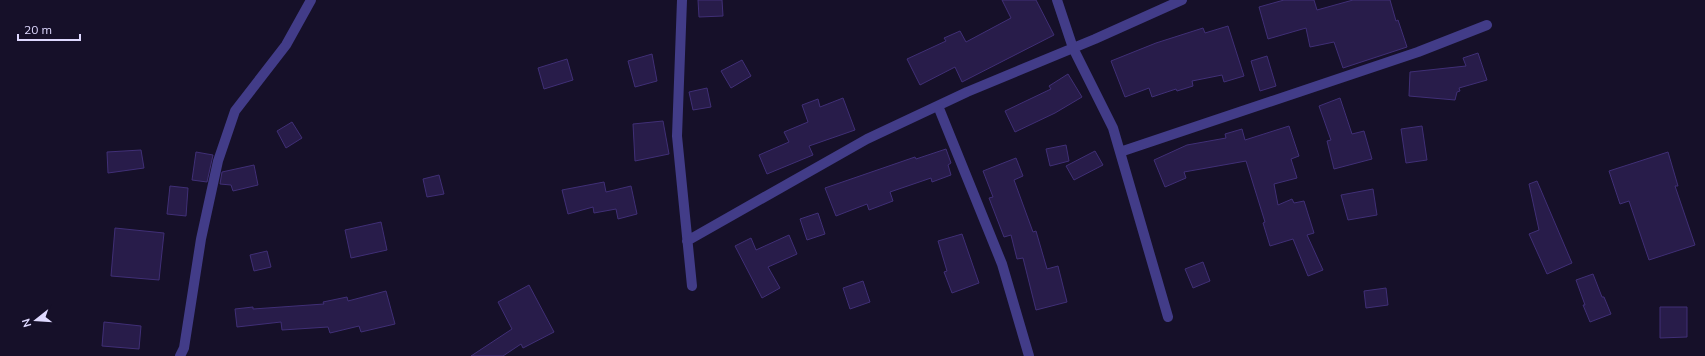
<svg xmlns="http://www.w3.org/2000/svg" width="1705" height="356" viewBox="0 0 1705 356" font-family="Mulish,sans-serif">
	<rect width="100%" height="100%" fill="#161029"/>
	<!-- building -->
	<path fill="#281c4a" stroke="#402f76" d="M698 0H722L723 16 699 17Z
		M1002 0H1036L1054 35 962 82 955 67 920 85 907 59 946 41 944 38 960 31 966 42 1011 18Z
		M1284 0H1314L1317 10 1353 0H1390L1396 21 1398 20 1407 47 1343 68 1334 42 1310 47 1306 28 1268 39 1259 7Z
		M1228 26 1244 76 1224 82 1222 75 1192 81 1193 86 1177 91 1176 89 1152 97 1149 88 1125 97 1111 61 1156 43 1203 28 1205 33Z
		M1478 53 1487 80 1459 88 1460 91 1457 92 1455 100 1409 96 1410 72 1466 66 1463 58Z
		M652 54 657 81 635 87 628 61Z
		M1267 56 1276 86 1260 91 1251 61Z
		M567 59 573 80 544 89 538 68Z
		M742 60 751 76 731 88 721 71Z
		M1068 74 1082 97 1055 113 1015 132 1005 111 1051 89 1049 86Z
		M707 88 711 107 693 110 689 92Z
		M843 98 855 130 809 146 813 155 767 174 759 155 789 142 784 132 808 122 802 105 818 99 820 107Z
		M1340 98 1352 134 1364 131 1372 159 1334 169 1327 141 1331 140 1319 106Z
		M663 121 669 154 635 161 633 124Z
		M292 122 302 138 286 148 277 131Z
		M1289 126 1299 156 1291 159 1297 178 1274 184 1278 205 1292 199 1294 203 1304 201 1314 233 1307 235 1323 270 1308 276 1293 239 1270 246 1263 223 1265 222 1246 161 1184 172 1186 178 1165 187 1154 160 1187 145 1226 138 1225 134 1242 129 1245 140Z
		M1422 126 1427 160 1406 163 1401 129Z
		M1066 145 1069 161 1050 166 1046 149Z
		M946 149 951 163 948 165 951 175 932 182 931 178 890 192 893 201 869 210 867 204 836 216 825 188 915 157 916 159Z
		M141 150 144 168 108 173 107 152Z
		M1095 151 1103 165 1074 180 1066 166Z
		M196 152 213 155 207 182 192 180Z
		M1668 152 1678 186H1675L1695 245 1649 260 1629 201 1620 204 1609 171Z
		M1016 158 1023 176 1014 180 1033 232 1036 231 1047 269 1058 266 1067 302 1036 310 1023 258 1017 259 1011 235 1004 237 989 198 993 197 983 171Z
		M254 165 258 185 233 191 231 185 220 184 222 172Z
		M439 175 444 194 427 197 423 179Z
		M1537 181 1572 263 1547 274 1529 234 1539 230 1529 184Z
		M604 182 606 192 631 186 637 214 618 219 616 209 594 213 593 207 568 214 562 190Z
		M170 186 188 188 186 216 167 214Z
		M1373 189 1377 215 1348 220 1341 195Z
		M818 213 825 234 807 240 800 219Z
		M381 222 387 250 351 258 345 230Z
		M115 228 164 233 159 280 111 276Z
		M962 234 979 283 952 293 944 272 947 271 938 241Z
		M789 235 797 254 768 267 780 288 762 298 735 246 751 238 756 250Z
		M267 251 271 267 254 271 250 255Z
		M1203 262 1210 281 1193 288 1185 269Z
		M1593 274 1602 297H1604L1611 314 1590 322 1583 305H1585L1576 280Z
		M863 281 870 302 850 309 843 288Z
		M529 285 554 332 523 348 521 344 503 356H471L512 329 498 302Z
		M1386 288 1388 305 1366 308 1364 291Z
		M386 291 395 324 361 332 359 326 330 333 328 327 282 330 281 322 237 327 235 309 253 307V309L324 304 323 302 347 297 348 301Z
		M1660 307H1687V337L1660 338Z
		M104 322 141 326 139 349 102 346Z"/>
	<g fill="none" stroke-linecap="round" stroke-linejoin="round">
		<!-- street -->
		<path stroke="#423c88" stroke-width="10" d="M682 0 677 136 692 286
			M1057 0 1073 48 1113 128 1168 317
			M938 106 1002 264 1029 356
			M1120 152 1418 52 1487 25
			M687 241 867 139 967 92 1095 39 1182 0
			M180 356 184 348 201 239 218 161 235 111 286 45 311 0"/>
	</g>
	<!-- north arrow -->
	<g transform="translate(36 320) rotate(253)" stroke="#161029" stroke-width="3" paint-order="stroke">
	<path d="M0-3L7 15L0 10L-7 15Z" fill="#dfd9ff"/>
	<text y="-6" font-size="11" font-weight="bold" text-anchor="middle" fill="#dfd9ff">N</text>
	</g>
	<!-- scale -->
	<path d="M18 34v6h62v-6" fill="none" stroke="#dfd9ff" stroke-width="2"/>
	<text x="24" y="34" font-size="12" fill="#dfd9ff" stroke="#161029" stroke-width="3" paint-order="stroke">20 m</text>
</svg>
